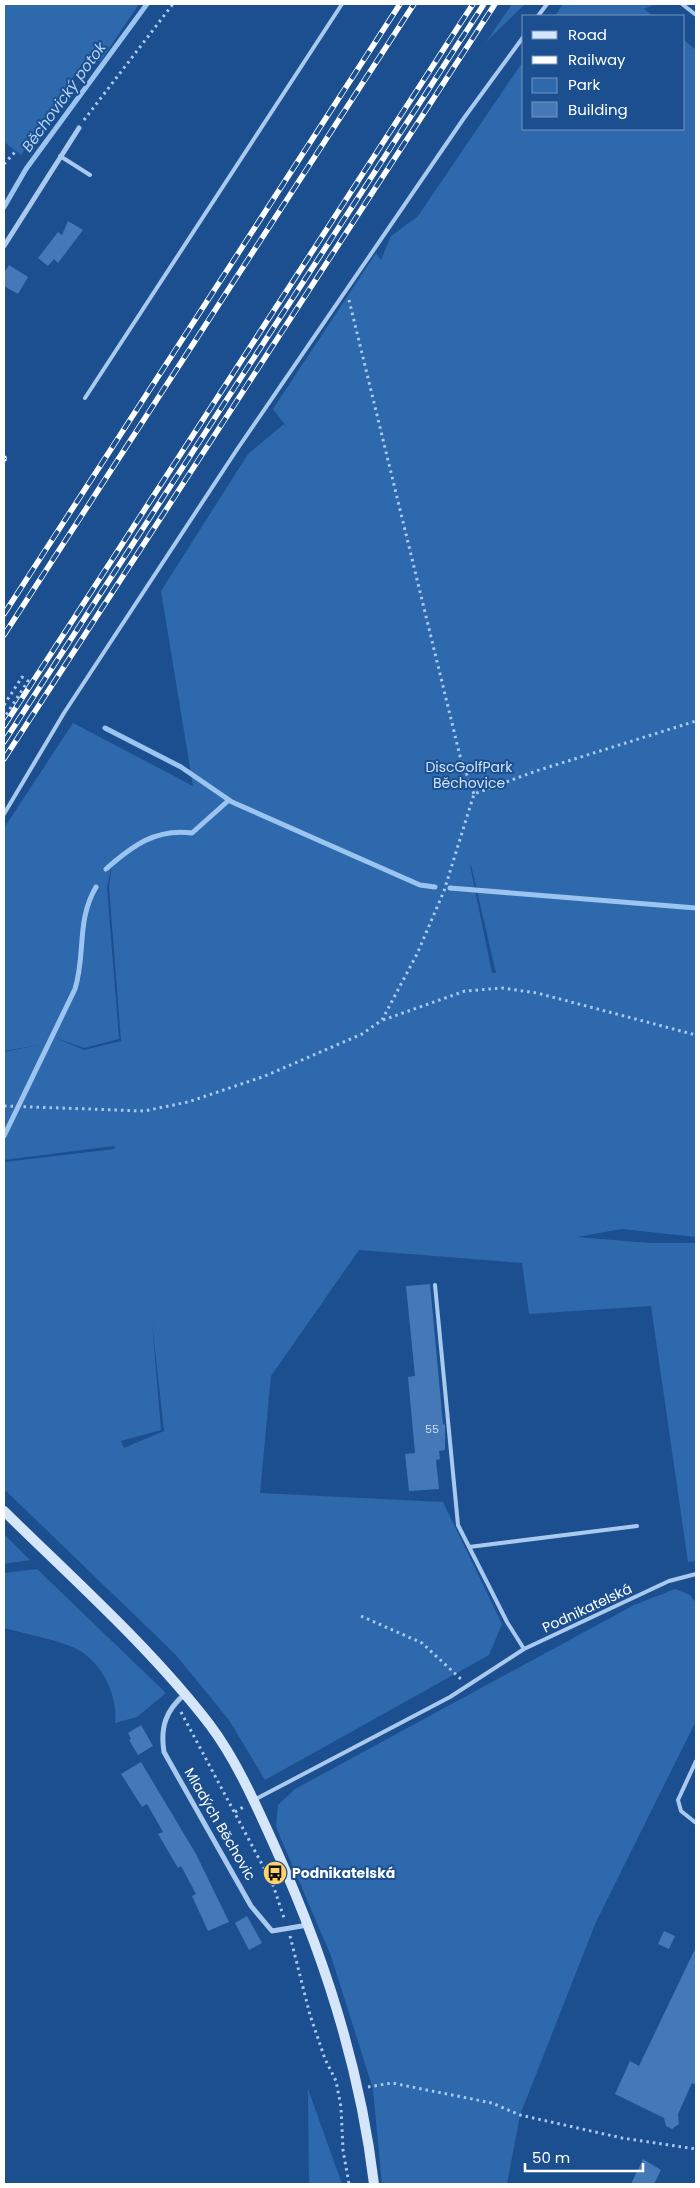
<svg xmlns="http://www.w3.org/2000/svg" width="700" height="2188" viewBox="0 0 700 2188" font-family="Poppins,sans-serif">
	<rect width="100%" height="100%" fill="#1b4f8f"/>
	<!-- green -->
	<path fill="#2e69ad" fill-rule="evenodd" d="M4 4H139L100 62 88 55 21 155 4 142Z
		M512 4H525L486 42Z
		M563 4H655L644 9 653 16H555Z
		M684 40 696 50V1237L622 1229 577 1237 650 1243H696V1561L688 1562 651 1306 529 1314 522 1263 359 1250 271 1376 260 1493 443 1502 502 1624 489 1655 265 1780 229 1720 175 1654 4 1489V1162L115 1149 114 1146 4 1160V1052L39 1045 4 1051V828L73 723 193 786 161 591 248 454 284 424 290 431 273 409 376 253 381 260 391 236 418 216 524 60V129H684ZM112 864 109 887 121 1041 84 1050 53 1037 84 1048 119 1039 107 887ZM470 865H471L496 973H492ZM152 1322 164 1431 124 1448 121 1441 161 1430Z
		M4 1534 30 1560 4 1564Z
		M37 1569 166 1693 137 1717 115 1723C118 1697 104 1667 82 1652 68 1642 22 1633 4 1628V1573Z
		M675 1589 690 1595 696 1603V1721L596 1922 520 2115 507 2184H382L373 2089 331 1956 276 1827 278 1805 295 1789 634 1605Z
		M308 2089 342 2184H309Z"/>
	<g fill="none" stroke-linecap="round" stroke-linejoin="round">
		<!-- stream -->
		<path stroke="#9cc4f0" stroke-width="5" d="M4 207 26 169 147 4
			M105 728 181 767 232 802 420 885 435 887
			M106 869C132 846 156 828 192 833L229 800
			M450 888 696 908
			M4 1136 75 989C86 954 76 921 96 887"/>
	</g>
	<!-- building -->
	<path fill="#4478b7" d="M68 221 83 230 58 263 54 259 48 266 38 258 58 232 62 235Z
		M9 265 28 277 18 294 4 286V273Z
		M430 1284 443 1424 445 1425V1450L439 1451 440 1459 436 1460 439 1489 409 1491 405 1454 415 1453 408 1377 415 1376 406 1286Z
		M141 1725 153 1746 138 1755 129 1740 131 1739 128 1733Z
		M141 1762 196 1854 229 1922 208 1931 192 1896 196 1894 181 1866 178 1868 158 1834 163 1832 147 1804 142 1807 121 1774Z
		M247 1916 262 1943 249 1950 235 1923Z
		M664 1931 675 1936 669 1949 658 1944Z
		M696 1947V2085L692 2083 678 2114 679 2124 672 2129 666 2126 664 2118 615 2094 630 2061 639 2066Z
		M643 2159 661 2170 654 2184H631Z"/>
	<g fill="none" stroke-linecap="round" stroke-linejoin="round">
		<!-- path -->
		<path stroke="#a9c9ee" stroke-width="3" stroke-dasharray="2.5 4" stroke-linecap="butt" d="M84 120 173 4
			M4 164 16 151
			M349 300 460 756 474 794
			M4 705 22 677 28 681 4 718
			M383 1020 465 991 502 988 537 993 696 1035
			M4 1106 144 1111 188 1102 265 1076 362 1034 382 1020 417 954 444 891 474 794 536 771 696 721
			M361 1616 422 1643 462 1680
			M181 1712 273 1885 285 1921
			M235 1812 245 1806
			M290 1936 310 2015 325 2059 336 2081 341 2107 343 2150 349 2184
			M368 2087 392 2083 492 2103 520 2115 622 2138 696 2149"/>
		<!-- lane -->
		<path stroke="#a9c9ee" stroke-width="4" d="M682 4 696 15
			M538 16 547 4
			M60 156 90 175
			M85 398 342 4
			M4 814 64 713 236 451 464 118 524 36
			M435 1285 458 1525 507 1622 524 1649
			M469 1547 637 1526
			M696 1761 678 1800 681 1811 696 1823
			M254 1800 450 1697 524 1649 669 1581 696 1574"/>
		<!-- street -->
		<path stroke="#a9c9ee" stroke-width="5" d="M4 246 79 128
			M185 1694C166 1710 160 1727 164 1752L251 1906 272 1931 308 1925"/>
		<!-- secondary -->
		<path stroke="#d6e6fa" stroke-width="10" d="M4 1511C74 1580 150 1647 210 1725 237 1761 257 1807 275 1847 324 1955 360 2066 374 2184"/>
		<!-- rail casing -->
		<g stroke="#fff" stroke-width="5.5">
			<path id="rail" d="M4 459V458
				M4 614 400 4
				M4 635 414 4
				M4 726 473 4
				M4 742 484 4
				M4 759 495 4"/>
		</g>
		<!-- rail -->
		<use href="#rail" stroke="#1b4f8f" stroke-width="4" stroke-dasharray="11" stroke-linecap="butt"/>
	</g>
	<!-- icons -->
	<defs>
		<g id="bus-disc" transform="scale(1.25)"><circle r="9.5" fill="#ffd166" stroke="#1b4f8f"/><path d="M-5-6H5V4H4V6H2V4H-2V6H-4V4H-5ZM-3.5-4V0h7V-4ZM-3.5 1.2v1.5H-2V1.2ZM2 1.2v1.5H3.5V1.2Z" fill="#111"/></g>
	</defs>
	<g fill-rule="evenodd">
		<use href="#bus-disc" x="275" y="1873"/>
	</g>
	<g text-anchor="middle" stroke-width="4" stroke-linejoin="round" paint-order="stroke">
		<!-- number labels -->
		<g font-size="11" fill="#d0dded">
			<text x="432" y="1433">55</text>
		</g>
		<!-- park labels -->
		<g font-size="14" fill="#cfe3fa" stroke="#1b4f8f">
			<text x="469" y="772">DiscGolfPark<tspan x="469" dy="16">Běchovice</tspan></text>
		</g>
		<!-- street labels -->
		<g font-size="14" fill="#fff" stroke="#1b4f8f">
			<text transform="translate(587 1608) rotate(-25)" y="5">Podnikatelská</text>
			<text transform="translate(220 1824) rotate(60)" y="5">Mladých Běchovic</text>
		</g>
		<!-- poi labels -->
		<g font-size="14" font-weight="bold" fill="#fff" stroke="#1b4f8f" text-anchor="start">
			<text x="292" y="1878">Podnikatelská</text>
		</g>
		<!-- water labels -->
		<g font-size="15" font-style="italic" fill="#b5d3f5" stroke="#1b4f8f">
			<text transform="translate(64 97) rotate(-54)" y="5">Běchovický potok</text>
		</g>
	</g>
	<!-- border -->
	<rect width="700" height="2188" fill="none" stroke="#ffffff" stroke-width="10"/>
	<!-- legend -->
	<rect x="522" y="15" width="162" height="115" fill="#1b4f8f" stroke="#7695bc"/>
	<rect x="532" y="31" width="25" height="8" fill="#d6e6fa" stroke="#7695bc"/>
	<text x="568" y="40" font-size="15" fill="#ffffff">Road</text>
	<rect x="532" y="56" width="25" height="8" fill="#ffffff" stroke="#7695bc"/>
	<text x="568" y="65" font-size="15" fill="#ffffff">Railway</text>
	<rect x="532" y="78" width="25" height="15" fill="#2e69ad" stroke="#7695bc"/>
	<text x="568" y="90" font-size="15" fill="#ffffff">Park</text>
	<rect x="532" y="102" width="25" height="15" fill="#4478b7" stroke="#7695bc"/>
	<text x="568" y="115" font-size="15" fill="#ffffff">Building</text>
	<!-- scale -->
	<path d="M525 2163v8h118v-8" fill="none" stroke="#ffffff" stroke-width="2.5"/>
	<text x="532" y="2163" font-size="15" fill="#ffffff" stroke="#1b4f8f" stroke-width="4" paint-order="stroke">50 m</text>
</svg>
